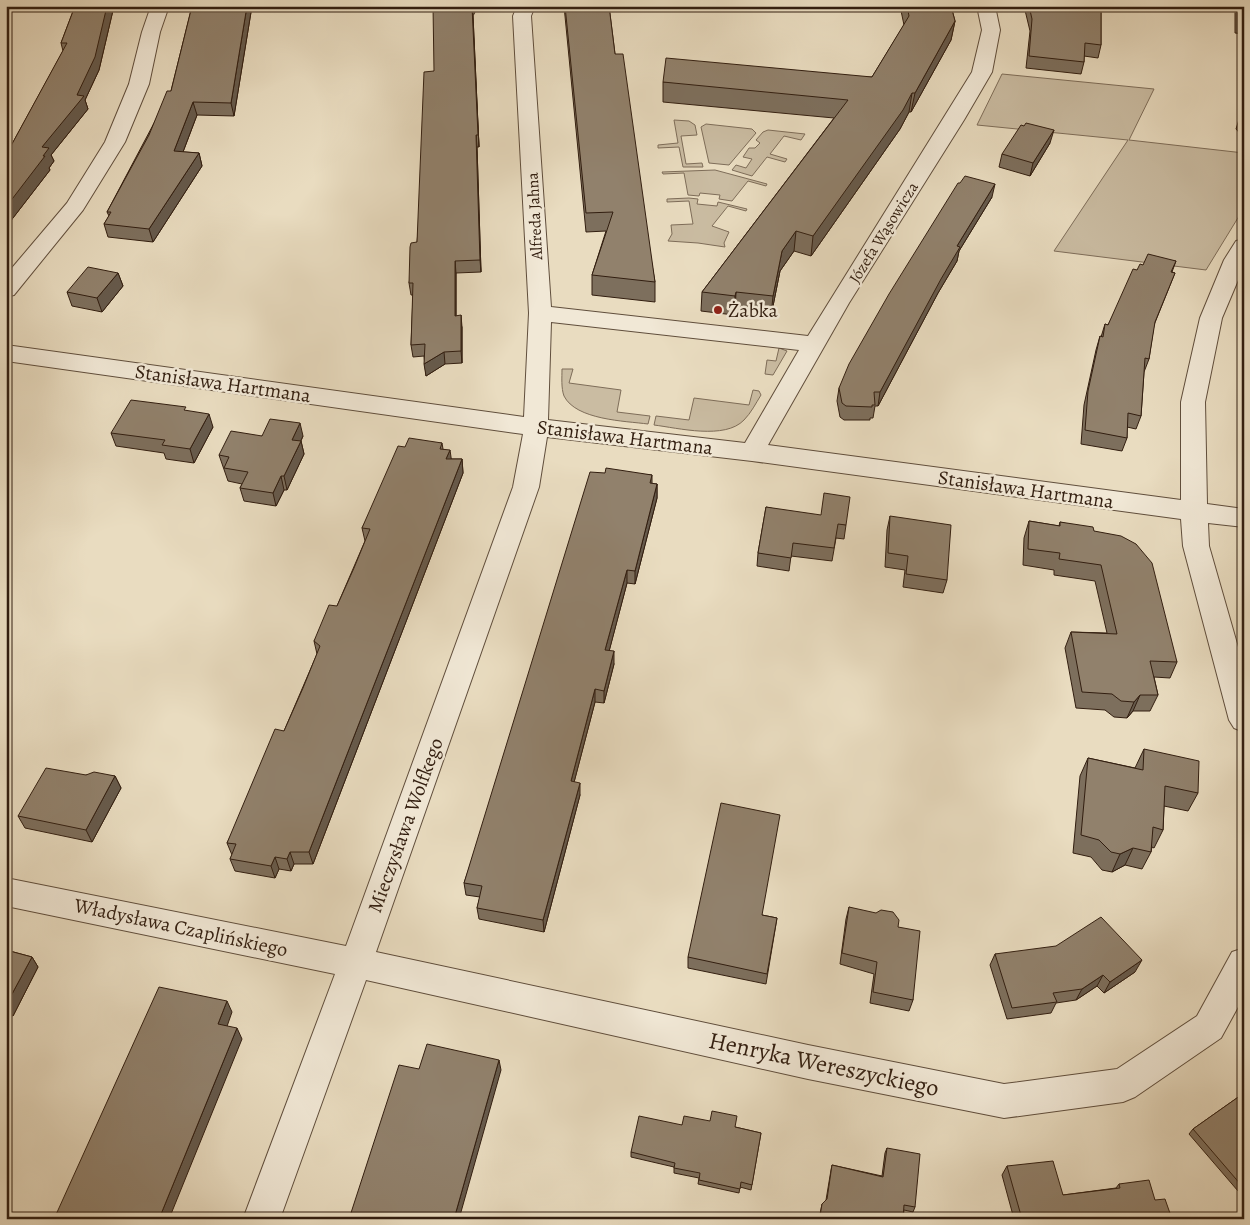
<svg xmlns="http://www.w3.org/2000/svg" width="1250" height="1225" viewBox="0 0 1250 1225" font-family="Alegreya,serif">
	<rect width="100%" height="100%" fill="#e9dcc0"/>
	<filter id="stains"><feTurbulence type="fractalNoise" baseFrequency=".004" numOctaves="4"/><feColorMatrix values="0 0 0 0 .2 0 0 0 0 .09 0 0 0 0 .02 0 0 0 .5 -.17"/></filter>
	<radialGradient id="worn" r=".72"><stop offset=".6" stop-color="#630" stop-opacity="0"/><stop offset="1" stop-color="#630" stop-opacity=".3"/></radialGradient>
	<!-- green -->
	<path fill="#cabca2" stroke="#7e6d59" d="M1002 74 1154 89 1129 140 1244 153V208L1206 270 1054 251 1128 140 977 125Z
		M674 120 689 121 695 125 697 135 681 136 686 164 702 163 703 167H683L679 147 658 148V145L678 143Z
		M706 124 752 129 756 133 729 165 709 163 701 127Z
		M768 130 805 134 801 140 784 136 770 154 787 159 785 162 767 157 752 176 732 170 736 165 746 168 752 159 743 157 749 148H755L760 143 756 140 763 132Z
		M715 170 767 184 766 186 748 181 732 201 719 199 720 195 700 193 699 196 688 195 684 173 663 174 662 172Z
		M689 198 698 199 697 204 717 206 718 202 747 209 746 211 728 206 712 226 729 232 724 243 725 247 698 243 668 241 672 234 671 225 693 224 689 201 667 202V199Z
		M779 348 787 351 773 375 765 374 767 360 776 361Z
		M562 369H573L569 383 621 390 617 412 650 416 648 424C625 421 576 420 564 396 561 388 562 377 562 369Z
		M753 390 759 391 761 395C756 403 751 413 744 420 725 440 678 428 654 425L656 416 689 420 694 398 749 405Z"/>
	<g fill="none" stroke-linecap="round" stroke-linejoin="round">
		<!-- street casing -->
		<g stroke="#604e3c" stroke-width="2">
			<path id="street" d="M151 6H169L160 32 149 84 125 142 83 210 14 295 6 297V275L67 203 105 142 129 84 142 32Z
				M517 6H535L531 16 551 307 808 336 972 72 982 30 977 6H995L1000 30 992 72 964 120 849 303 768 445 1181 500V402L1200 318 1224 260 1236 241 1244 239V266L1222 318 1205 402 1207 504 1244 509V527L1208 523 1209 546 1244 668V732L1234 728 1229 720 1183 546 1181 519 752 461 547 437 539 487 376 952 808 1045 1004 1084 1117 1069 1197 1016 1232 952 1244 948V996L1221 1038 1135 1097 1123 1102 1004 1118 808 1079 366 980 280 1219H243L335 974 6 906V878L346 946 513 487 523 434 6 361V345L524 417 529 313 513 16ZM551 322 799 350 745 443 548 420Z"/>
		</g>
		<!-- street -->
		<use href="#street" fill="#f1e8d6" fill-rule="evenodd"/>
	</g>
	<!-- wall -->
	<path fill="#7d6f5d" stroke="#321e10" d="M75 6H114L99 70 85 100 88 109 51 155 54 161 49 168 50 170 6 227V155L63 51 61 43Z
		M192 6H252L234 116 197 115 183 152 199 153 202 166 153 242 108 237 104 224 109 216 107 212 171 91Z
		M564 6H609L615 54 655 282V302L592 295V275L606 231 586 232Z
		M900 6H951L955 21 951 40 911 112H909L900 129 811 256 794 251 780 271 771 316 735 312 734 315 701 311 702 292 834 118 663 102V82L872 77 904 25Z
		M1024 6H1101V45L1098 58 1084 56V62L1081 74 1026 68 1030 31Z
		M1235 6H1244V34L1235 33Z
		M473 16 479 147H477L481 272 456 273V316L462 327V363L445 364 426 376 424 356 413 357 411 345 413 295H411L409 283 417 242 434 71Z
		M1244 56V76L1239 75Z
		M1244 109V138L1236 129 1240 116Z
		M1050 143 1030 176 999 167 1002 154Z
		M992 197 959 251 957 261 938 293 878 406H875L873 418H870V420H844L840 417 837 401 839 388Z
		M1176 261 1172 272 1175 273 1154 325 1149 359 1144 372 1141 416 1136 429 1127 427V438L1122 451 1081 444 1084 405 1096 350 1100 336 1101 337 1105 324 1108 325 1137 270 1143 265Z
		M118 273 123 286 102 312 72 306 67 292Z
		M187 411 213 427 194 463 166 459 164 453 116 446 111 433Z
		M262 436H303L301 441 304 454 287 490H284L276 506 244 501 240 488 242 484 228 481 219 455Z
		M442 443 443 449 451 459H462L463 473 313 864H294L291 871 279 869 275 878 235 871 230 859 232 855 227 843 284 731 317 654 314 641 337 606 365 541 362 528 405 447Z
		M605 473 652 475V484H657V498L635 584 627 583 609 651 614 664 604 703 595 702 574 782 580 795 544 932 479 919 477 908 480 897 466 895 464 883Z
		M766 507 846 525 844 539 836 538 832 561 791 556 789 571 757 566 758 553Z
		M890 516 947 580 943 593 903 587 905 570 885 567 887 530Z
		M1029 521 1059 526 1060 522 1094 531 1177 662 1170 678 1154 677 1158 695 1150 711H1133L1127 718 1114 717 1105 710 1076 708 1065 648 1071 632 1107 633 1095 581 1054 575V570L1023 565 1024 538Z
		M1144 749 1198 793 1188 811 1164 806 1163 830 1154 848 1152 847 1151 852 1142 869 1125 865 1112 872 1102 870 1091 857 1073 853 1080 776 1088 758 1135 768Z
		M86 775 115 776 121 788 92 842 25 828 18 816Z
		M849 907 898 927 913 1000 909 1011 870 1003 874 974 840 964 846 919Z
		M762 915 777 918 766 984 688 968V957Z
		M6 950 32 957 38 967 13 1016 6 1014Z
		M995 954 1135 972 1104 993 1097 986 1076 1000 1056 1003 1051 1013 1007 1019 990 965Z
		M1244 1093V1187L1238 1191 1189 1134 1193 1129Z
		M682 1125 735 1127 761 1133 751 1190 740 1187 739 1193 698 1184 699 1178 674 1173V1167L631 1157V1152Z
		M887 1148 915 1207 913 1212 904 1210 903 1219H819L822 1204 826 1200 831 1170 832 1165 882 1176 885 1153Z
		M1007 1166 1063 1195 1116 1188 1119 1184 1155 1200 1172 1219H1014L1002 1175Z"/>
	<!-- shaded-wall -->
	<path fill="#665a4c" stroke="#321e10" d="M107 6H114L99 70 85 100 88 109 51 155 54 161 49 168 50 170 6 227V207L42 147 77 95Z
		M247 6H252L234 116 231 103Z
		M472 6H478L473 16 479 147Z
		M955 21 951 40 911 112 915 93Z
		M912 93 909 112 900 129 811 256 813 236Z
		M193 102 197 115 178 165 174 151Z
		M1054 130 1050 143 1030 176 1033 163Z
		M476 135 477 147 481 272 480 260Z
		M199 153 202 166 153 242 149 229Z
		M995 184 992 197 959 251 957 261 938 293 878 406 880 392 957 246Z
		M796 231 794 251 780 271 771 316 773 296 782 251Z
		M455 261 456 273V328L455 316Z
		M118 273 123 286 102 312 97 298Z
		M736 292 735 312 734 315 735 296Z
		M461 315 462 327V363L461 351Z
		M444 352 445 364 426 376 424 364Z
		M6 402 11 412 6 417Z
		M209 414 213 427 194 463 190 449Z
		M300 423 303 436 295 453 292 440Z
		M301 441 304 454 287 490 284 476Z
		M450 450 452 464 446 459Z
		M462 459 463 473 313 864 309 852Z
		M281 476 284 490 276 506 273 493Z
		M657 484V498L635 584V571Z
		M627 570V583L606 663 605 650Z
		M614 651V664L604 703V691Z
		M595 689V702L571 794V781Z
		M1140 695 1133 711 1127 718 1134 702Z
		M115 776 121 788 92 842 86 830Z
		M580 783V795L544 932 543 920Z
		M1133 848 1125 865 1112 872 1120 854Z
		M290 852 294 864 291 871 287 859Z
		M275 857 279 869 275 878 271 866Z
		M32 957 38 967 13 1016 6 1007V1005Z
		M1142 960 1135 972 1104 993 1110 982Z
		M1103 975 1097 986 1076 1000 1082 989Z
		M227 1001 232 1012 224 1035 218 1024Z
		M237 1028 242 1039 169 1219H159Z
		M499 1060 501 1070 459 1219H454Z"/>
	<!-- building -->
	<path fill="#91816c" stroke="#321e10" d="M75 6H107L95 57 77 95 84 96 42 147 49 148 43 156H45L6 207V155L67 43H61Z
		M192 6H247L231 103 193 102 174 151 199 153 149 229 104 224 111 212H107L149 135 167 91H171Z
		M433 6H472L478 135H476L480 260 455 261V316L461 315V351L444 352 424 364 425 344 411 345 413 283H409L410 247 411 243 417 242 424 72 434 71Z
		M565 6H609L615 54H623L655 282 592 275 613 212 586 213Z
		M907 6H951L955 21 915 93H912L903 110 813 236 796 231 782 251 773 296 736 292 735 296 702 292 848 100 663 82 666 58 872 77 909 16Z
		M1029 6H1101V45L1085 43 1084 62 1029 56 1032 19Z
		M1239 6H1244V20H1240Z
		M1244 109V120L1240 116Z
		M1026 123 1054 130 1033 163 1002 154 1021 125 1024 126Z
		M965 176 995 184 957 246 960 247 941 279 880 392H874L875 405H872V407L846 406 842 403 839 388 849 364 889 294 958 183H960Z
		M1148 254 1176 261 1171 272 1175 273 1155 322 1149 359 1145 358 1141 416 1128 413 1127 438 1085 430 1088 391 1100 336 1103 337 1105 324 1108 325 1133 269 1137 270 1140 264 1143 265Z
		M88 267 118 273 97 298 67 292Z
		M131 400 186 407 184 410 209 414 190 449 162 445 165 440 111 433Z
		M270 419 300 423 292 440 301 441 284 476H281L273 493 240 488 248 472 224 468 229 457 219 455 231 431 262 436Z
		M409 438 442 443 440 449 450 450 446 459H462L309 852H290L287 859 275 857 271 866 230 859 236 844 227 843 275 729 284 731 303 688 320 646 314 641 329 605 337 606 354 568 370 529 362 528 398 446 405 447Z
		M606 468 652 475 650 483 657 484 635 571 627 570 605 650 614 651 604 691 595 689 571 781 580 783 543 920 477 908 482 886 464 883 590 472 605 473Z
		M824 493 850 497 846 525 838 524 834 548 793 543 791 558 758 553 766 507 821 515Z
		M890 516 951 525 947 580 906 574 908 556 888 553Z
		M1029 521 1060 526V522L1093 527 1094 531 1121 536 1136 544 1152 563 1177 662 1150 661 1158 695H1140L1134 702 1121 701 1112 694 1082 692 1071 632 1117 634 1101 565 1059 559 1060 553 1028 549Z
		M1144 749 1199 761 1198 793 1165 786 1163 830 1153 827 1151 852 1133 848 1120 854 1111 852 1099 840 1081 835 1088 758 1143 770Z
		M46 768 86 775 94 772 115 776 86 830 18 816Z
		M721 803 780 815 762 915 777 918 767 974 688 957Z
		M849 907 876 913 881 910 893 912 899 920 898 927 920 931 913 1000 873 992 877 962 842 953Z
		M1101 917 1142 960 1110 982 1103 975 1082 989 1053 993 1057 1002 1012 1008 995 954 1056 946Z
		M6 950 32 957 6 1005Z
		M159 987 227 1001 218 1024 237 1028 159 1219H54Z
		M427 1044 499 1060 454 1219H349L399 1065 419 1069Z
		M1244 1093V1185L1242 1186 1193 1129Z
		M712 1111 737 1116 735 1127 761 1133 752 1185 741 1182 740 1189 699 1180 700 1173 674 1168 675 1163 631 1152 639 1116 682 1125 684 1116 710 1121Z
		M887 1148 920 1154 915 1207 904 1205 903 1219H821L820 1216 822 1204 827 1199 832 1165 883 1177Z
		M1053 1161 1063 1195 1120 1188 1119 1184 1149 1180 1155 1200 1165 1199 1172 1219H1022L1007 1166Z"/>
	<!-- markers -->
	<circle fill="#8f2418" stroke="#f1e8d6" stroke-width="2" cx="718" cy="310" r="5"/>
	<g text-anchor="middle" stroke-width="5" stroke-linejoin="round" paint-order="stroke">
		<!-- far-street labels -->
		<g font-size="16" fill="#321e10" stroke="#f1e8d6">
			<text transform="translate(534 216) rotate(-93)" y="6">Alfreda Jahna</text>
			<text transform="translate(883 232) rotate(-58)" y="6">Józefa Wąsowicza</text>
		</g>
		<!-- poi labels -->
		<g font-size="20" fill="#321e10" stroke="#f1e8d6" text-anchor="start">
			<text x="728" y="317">Żabka</text>
		</g>
		<!-- street labels -->
		<g font-size="20" fill="#321e10" stroke="#f1e8d6">
			<text transform="translate(223 383) rotate(8)" y="7">Stanisława Hartmana</text>
			<text transform="translate(625 437) rotate(7)" y="7">Stanisława Hartmana</text>
			<text transform="translate(1026 489) rotate(8)" y="7">Stanisława Hartmana</text>
			<text transform="translate(405 825) rotate(-70)" y="7">Mieczysława Wolfkego</text>
			<text transform="translate(181 927) rotate(12)" y="7">Władysława Czaplińskiego</text>
		</g>
		<!-- near-street labels -->
		<g font-size="24" fill="#321e10" stroke="#f1e8d6">
			<text transform="translate(824 1064) rotate(12)" y="8">Henryka Wereszyckiego</text>
		</g>
	</g>
	<!-- margin -->
	<rect width="1250" height="1225" fill="none" stroke="#e9dcc0" stroke-width="25"/>
	<rect x="8" y="8" width="1235" height="1210" fill="none" stroke="#321e10" stroke-width="2.5"/>
	<rect x="12" y="12" width="1225" height="1200" fill="none" stroke="#321e10"/>
	<rect width="100%" height="100%" filter="url(#stains)"/>
	<rect width="100%" height="100%" fill="url(#worn)"/>
</svg>
